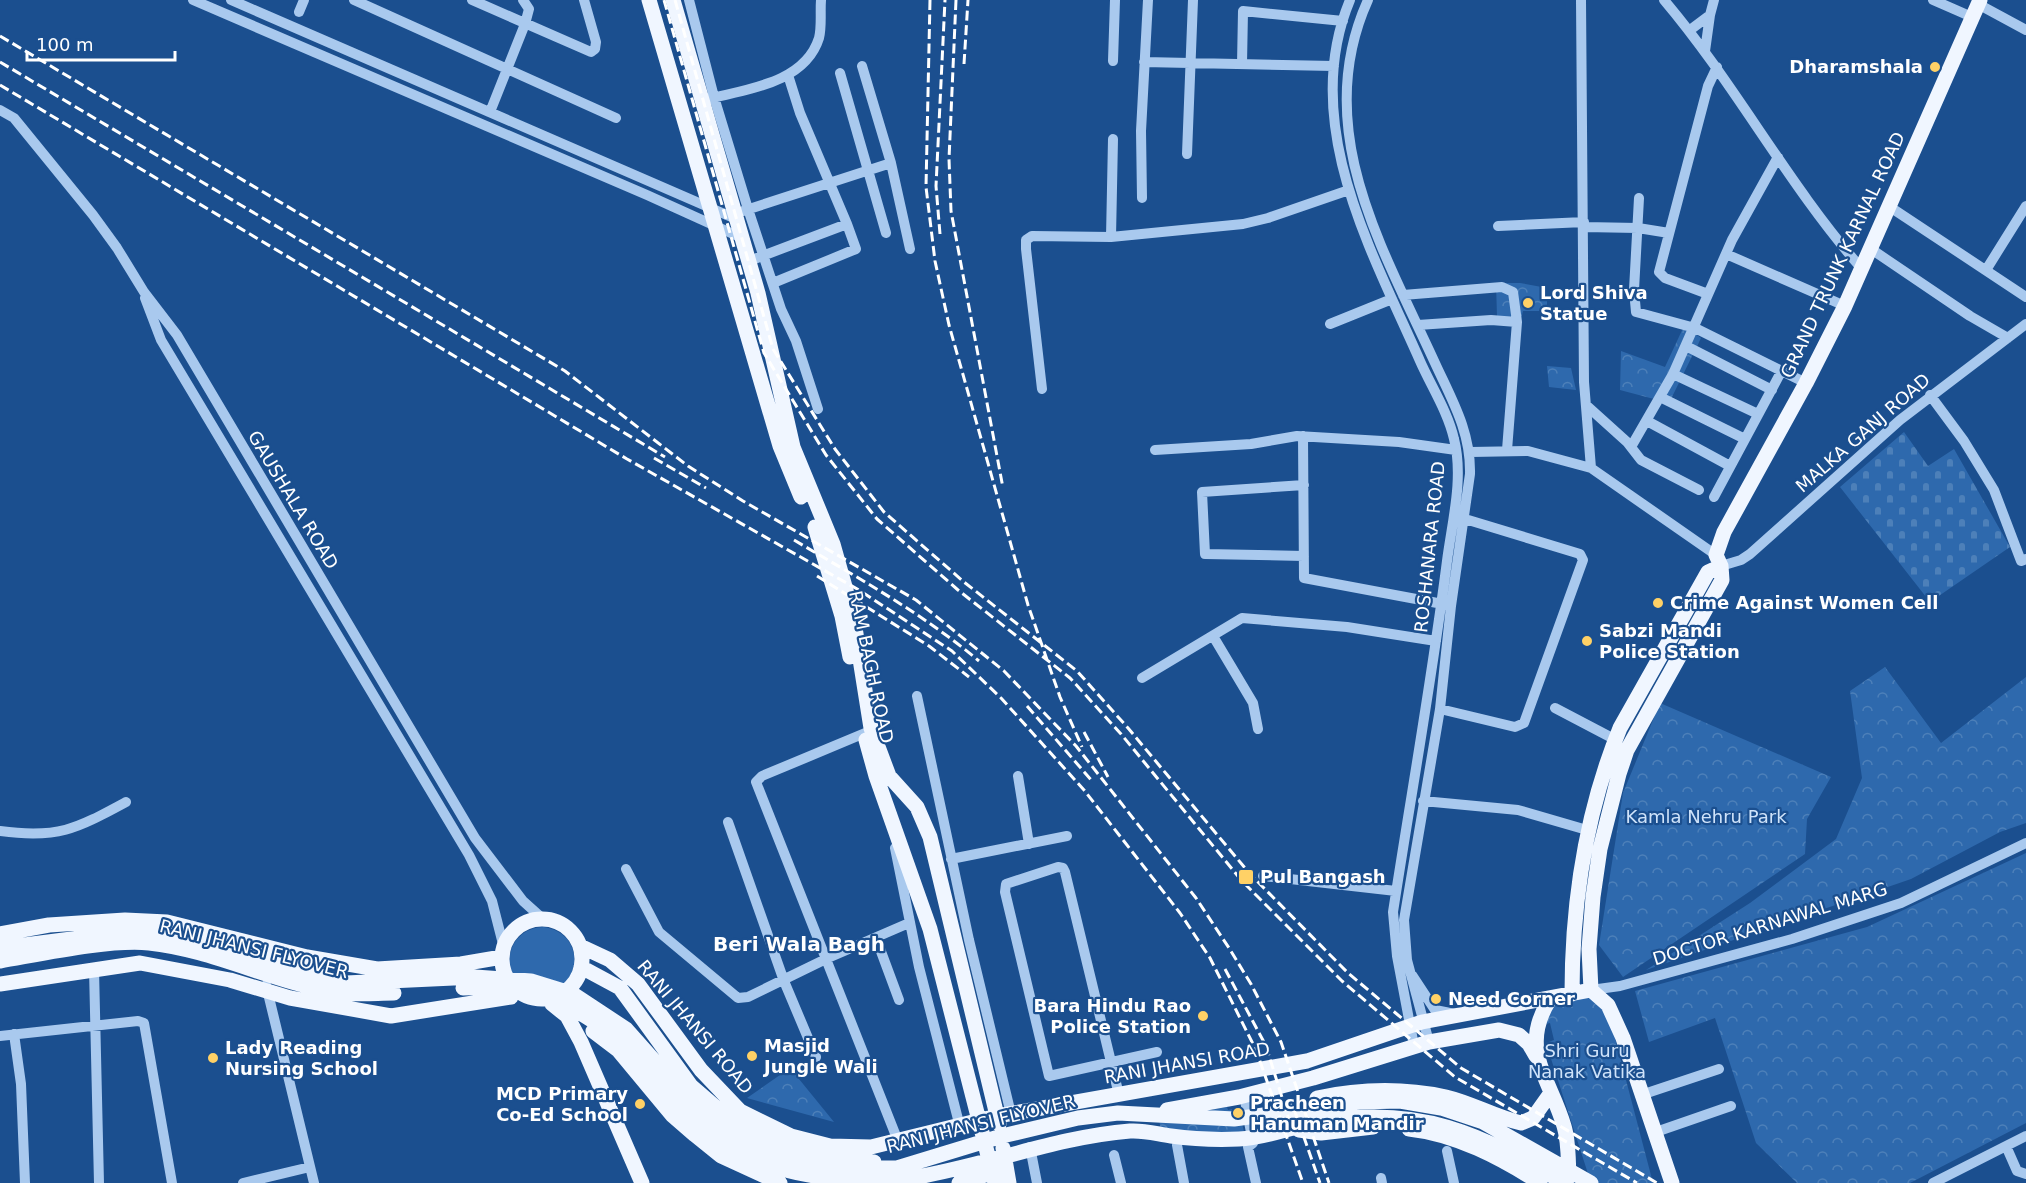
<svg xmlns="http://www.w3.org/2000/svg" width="2026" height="1183" viewBox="0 0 2026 1183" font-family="'DejaVu Sans',sans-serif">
	<defs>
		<pattern id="forest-crowns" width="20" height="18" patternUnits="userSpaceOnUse" patternTransform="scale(1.5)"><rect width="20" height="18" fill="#2e69ad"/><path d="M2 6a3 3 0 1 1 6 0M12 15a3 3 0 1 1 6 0" fill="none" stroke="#4d80b9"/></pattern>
		<pattern id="cemetery-stones" width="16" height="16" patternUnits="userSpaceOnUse" patternTransform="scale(1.5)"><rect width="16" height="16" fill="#2e69ad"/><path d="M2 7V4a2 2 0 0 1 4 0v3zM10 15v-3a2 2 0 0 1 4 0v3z" fill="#4d80b9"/></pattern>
	</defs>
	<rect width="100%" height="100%" fill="#1b4f8f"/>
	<!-- green -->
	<path fill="#2e69ad" d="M544 927C577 932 584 968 560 988L513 976C502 952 518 927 544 927Z"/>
	<!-- forest -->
	<path fill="url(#forest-crowns)" d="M1496 283H1520L1547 288V311H1523L1521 319 1497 316Z
		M1684 326 1701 338 1669 403 1620 390 1621 351 1665 367Z
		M1547 366 1571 368 1576 390 1549 387Z
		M1885 667 1941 743 2026 677V823L2000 832 1911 879 1646 970 1750 903 1836 839 1862 778 1850 691Z
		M1660 703 1831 777 1807 819 1805 854 1623 977 1599 945 1623 793Z
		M2026 853V1123L1910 1183H1797L1756 1143 1715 1018 1649 1042 1635 991 1867 927Z
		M1567 998H1594L1610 1019 1653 1183H1591L1546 1043 1554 1040 1550 1023 1541 1025C1547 1012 1554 1003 1567 998Z
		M790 1068 834 1122 747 1098Z
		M1227 1107 1228 1110 1232 1109 1234 1124 1242 1123 1247 1145C1219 1149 1190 1142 1162 1137L1159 1119Z"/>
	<!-- cemetery -->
	<path fill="url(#cemetery-stones)" d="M1904 432 1928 466 1954 449 2010 547 1930 602 1840 487Z"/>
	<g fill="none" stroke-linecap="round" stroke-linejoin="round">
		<!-- minor -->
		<path stroke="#a9c9ee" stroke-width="10" d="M193 0 647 195 742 238
			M231 0 736 219
			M354 0 616 118
			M472 0 591 52 595 49 596 42 584 0
			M689 0 714 97 748 209 781 309 796 341 818 409
			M1350 0C1299 122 1371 250 1420 361 1431 386 1448 412 1454 439 1464 478 1452 522 1447 561 1432 679 1411 795 1393 912L1397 956 1414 1046
			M1368 0C1310 128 1382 247 1435 363 1452 400 1471 432 1470 474L1451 606 1440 709 1404 920 1407 960 1429 1042
			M1664 0C1736 85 1788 185 1862 269
			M1933 0 1972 17
			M1978 4 2026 30
			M299 12 304 0
			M1690 30 1710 15 1714 0
			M1705 51 1710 15
			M1113 61 1115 0
			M1144 62 1334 66
			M1242 64 1243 11 1343 21
			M862 66 891 163 910 249
			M840 73 886 233
			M788 75 800 113 847 224
			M708 99C747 89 805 83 819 38 822 27 820 12 821 0
			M0 110 14 118 93 215 117 248 144 292 177 335 475 838 523 901 543 919
			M490 112 525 24 529 9 523 0
			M1187 154 1193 0
			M1142 198 1141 131 1148 0
			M1639 198 1634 290 1636 312 1695 328 1806 383
			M1890 207 2026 297
			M743 211 891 163
			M1498 226 1584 222
			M1584 227 1638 228 1669 233
			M1111 237 1113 139
			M1871 249 1970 316 2008 338
			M1726 254 1845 306
			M749 261 847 224 856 249 773 283
			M1986 270 2026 206
			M1708 294 1665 278 1659 272 1708 86 1717 67
			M1403 295 1502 287 1513 292 1517 322 1507 450
			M145 298 161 340 469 855 492 901 504 948
			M1330 324 1392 299
			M1418 325 1491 320 1517 322
			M1686 346 1772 390
			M1673 374 1758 414
			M1042 389 1026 249V240L1032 236 1111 237 1243 224 1268 218 1349 190
			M1930 395 1964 441 1994 490 2021 561 2026 559
			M1660 397 1745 439
			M1586 405 1627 442 1641 460 1699 490
			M1647 421 1730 466
			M1303 436 1304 578 1448 605
			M1631 447 1673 374 1732 240 1778 157
			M1155 450 1251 444 1297 436 1399 442 1456 450
			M1471 452 1528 451 1591 468 1584 382 1581 0
			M1591 468 1716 555
			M1304 485 1202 492 1205 554 1304 556
			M1714 497 1781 372
			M1721 566 1741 560 1750 554 1900 420 2026 324
			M1213 636 1253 703 1258 729
			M1142 678 1242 618 1347 627 1436 641
			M917 696 969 940 1011 1114
			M1555 708 1616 740
			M1440 709 1515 727 1524 723 1583 560 1580 554 1465 519
			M865 733 762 776 756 782 898 1141
			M1018 776 1029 844
			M1423 801 1518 810 1587 830
			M728 822 784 981 816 1057
			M0 831C58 839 76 829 126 802
			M895 848 919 967 960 1127
			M951 859 1067 836
			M626 869 659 932 738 998 748 997 828 958 909 923
			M1263 876 1396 891
			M876 938 899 1000
			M94 969 99 1183
			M1412 975 1435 1010 1455 1014
			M266 985 314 1183
			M1591 990 1620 986 1792 939 1901 903 2026 843
			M14 1034 21 1084 25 1183
			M0 1036 138 1021 144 1023 172 1183
			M1119 1095 1065 872 1063 868 1058 867 1006 884 1005 892 1049 1076 1157 1052
			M1244 1095 1253 1143 1248 1147 1256 1183
			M1641 1095 1719 1069
			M1653 1133 1731 1106
			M1177 1145 1184 1183
			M2006 1146 2017 1171 2026 1174
			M1030 1147 1037 1183
			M1447 1151 1454 1183
			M1114 1155 1121 1183
			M1381 1178 1382 1183
			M243 1183 310 1167
			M1933 1183 2026 1136"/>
		<!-- major -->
		<path stroke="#f0f6ff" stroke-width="15" d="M649 0 780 446 801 497
			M673 0 758 293 793 447 833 544 853 615 871 728 889 776 917 807 930 837 999 1124
			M815 527 842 616 850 657
			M866 740 876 776 930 929 995 1183
			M502 959a40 40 0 1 1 80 0a40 40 0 1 1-80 0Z
			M0 934 49 925 125 920 167 922 307 957 377 969 461 964 502 957
			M580 946 610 960 638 984 701 1070 740 1111 791 1136 830 1146 871 1147 997 1116 1307 1061 1422 1022 1591 990 1608 1005 1623 1038 1672 1183
			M0 948 111 934 150 932 193 940 346 983 475 977 531 981 573 994 626 1029 691 1102 721 1126 761 1150 815 1168H897L1002 1136 1078 1118 1118 1113 1234 1119 1359 1102 1400 1101 1441 1108 1483 1122 1591 1183
			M0 961C41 954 110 939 149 943 216 950 277 985 344 993 360 995 378 993 394 993
			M581 967 620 988 691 1086 734 1123 771 1143 831 1157 874 1162
			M0 984 140 963 230 980 290 998 391 1016 511 997
			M463 988C545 983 604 1017 656 1078 675 1099 693 1123 717 1139 780 1179 839 1183 912 1178 985 1166 1056 1137 1130 1131 1144 1130 1157 1134 1171 1136 1193 1139 1216 1140 1239 1139 1266 1138 1293 1126 1319 1122 1419 1104 1481 1134 1564 1183
			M1591 990 1589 949 1593 897 1600 849 1619 774 1627 750 1722 580 1721 566 1716 555 1724 532 1806 383 1845 306 1980 0
			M1572 994C1572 902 1585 814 1620 728L1708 572 1721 566
			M1550 999C1518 1049 1550 1078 1564 1126 1569 1142 1568 1160 1569 1177
			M552 1004 567 1016 581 1042 642 1183
			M593 1031 618 1050 672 1115 695 1135 721 1156 780 1183
			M1317 1098C1359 1089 1404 1088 1446 1097 1472 1103 1495 1117 1521 1123L1533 1118 1550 1094
			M1167 1110 1239 1097 1313 1078 1429 1042 1499 1030 1519 1035 1529 1044 1536 1056
			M1409 1129C1456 1134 1501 1158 1540 1183
			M1299 1130 1321 1133 1373 1127
			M1003 1148 1009 1183
			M959 1183 1002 1170"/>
		<!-- rail -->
		<path stroke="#fff" stroke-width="3" stroke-dasharray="10 4.5" stroke-linecap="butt" d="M664 0 764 353 826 455 877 519 958 590 1070 678 1121 734 1242 881 1342 981 1455 1077 1637 1183
			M675 0 773 349 835 449 884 512 964 582 1077 671 1128 728 1250 874 1348 973 1461 1068 1657 1183
			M930 0 926 187 935 261 949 325 1028 605 1060 697 1082 747
			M956 0 949 159 951 211 1003 488
			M0 36 565 371 688 466 743 501 916 600 1004 671 1076 746 1196 898 1229 948 1251 984 1281 1042 1329 1183
			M0 62 665 457
			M964 64 968 0
			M0 85 627 459 859 590 952 651 1001 698 1084 790 1180 913 1210 958 1256 1050 1303 1183
			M940 234 936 186 945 0
			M654 458 706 488
			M794 540C858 578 922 613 979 661
			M817 576 929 646 969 677
			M1027 706 1092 781
			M1084 732 1108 777
			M1225 969 1266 1046 1290 1123
			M1294 1109 1320 1183"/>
	</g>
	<!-- markers -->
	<g fill="#ffd166" stroke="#1b4f8f" stroke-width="2">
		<circle cx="1935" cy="67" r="6"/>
		<circle cx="1528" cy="303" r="6"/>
		<circle cx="1658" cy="603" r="6"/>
		<circle cx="1587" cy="641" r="6"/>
		<rect x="1238" y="869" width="16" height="16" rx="3"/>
		<circle cx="1436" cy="999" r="6"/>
		<circle cx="1203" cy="1016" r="6"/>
		<circle cx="752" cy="1056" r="6"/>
		<circle cx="213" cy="1058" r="6"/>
		<circle cx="640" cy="1104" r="6"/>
		<circle cx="1238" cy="1113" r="6"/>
	</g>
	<g text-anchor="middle" stroke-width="4.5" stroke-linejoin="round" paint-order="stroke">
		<!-- poi labels -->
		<g font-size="18" font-weight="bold" fill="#fff" stroke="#1b4f8f" text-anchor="start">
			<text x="1923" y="73" text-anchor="end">Dharamshala</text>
			<text x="1540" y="299">Lord Shiva<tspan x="1540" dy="21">Statue</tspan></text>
			<text x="1670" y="609">Crime Against Women Cell</text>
			<text x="1599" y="637">Sabzi Mandi<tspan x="1599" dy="21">Police Station</tspan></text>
			<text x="1260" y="883">Pul Bangash</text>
			<text x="1448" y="1005">Need Corner</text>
			<text x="1191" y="1012" text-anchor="end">Bara Hindu Rao<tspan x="1191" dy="21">Police Station</tspan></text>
			<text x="764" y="1052">Masjid<tspan x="764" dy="21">Jungle Wali</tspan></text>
			<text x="225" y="1054">Lady Reading<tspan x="225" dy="21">Nursing School</tspan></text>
			<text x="628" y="1100" text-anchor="end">MCD Primary<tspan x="628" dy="21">Co-Ed School</tspan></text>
			<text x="1250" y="1109">Pracheen<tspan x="1250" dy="21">Hanuman Mandir</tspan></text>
		</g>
		<!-- street labels -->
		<g font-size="18" fill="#fff" stroke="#1b4f8f">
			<text transform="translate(1843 255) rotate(-65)" y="6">GRAND TRUNK KARNAL ROAD</text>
			<text transform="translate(1863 433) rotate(-41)" y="6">MALKA GANJ ROAD</text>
			<text transform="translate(293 500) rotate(59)" y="6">GAUSHALA ROAD</text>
			<text transform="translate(1430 547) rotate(-84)" y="6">ROSHANARA ROAD</text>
			<text transform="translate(871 667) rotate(78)" y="6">RAM BAGH ROAD</text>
			<text transform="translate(1770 924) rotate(-17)" y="6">DOCTOR KARNAWAL MARG</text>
			<text transform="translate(254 949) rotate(14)" y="6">RANI JHANSI FLYOVER</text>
			<text transform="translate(695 1027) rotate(50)" y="6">RANI JHANSI ROAD</text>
			<text transform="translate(1187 1063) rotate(-10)" y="6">RANI JHANSI ROAD</text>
			<text transform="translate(981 1124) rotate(-14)" y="6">RANI JHANSI FLYOVER</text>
		</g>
		<!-- park labels -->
		<g font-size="18" fill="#cfe3fa" stroke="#1b4f8f">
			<text x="1706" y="823">Kamla Nehru Park</text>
			<text x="1587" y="1057">Shri Guru<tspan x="1587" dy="21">Nanak Vatika</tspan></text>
		</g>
		<!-- neighbourhood labels -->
		<g font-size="20" font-weight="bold" fill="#fff" stroke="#1b4f8f">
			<text x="799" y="951">Beri Wala Bagh</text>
		</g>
	</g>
	<!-- scale -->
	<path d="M27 51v9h148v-9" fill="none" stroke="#ffffff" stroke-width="3"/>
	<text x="36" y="51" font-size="18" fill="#ffffff" stroke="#1b4f8f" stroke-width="4.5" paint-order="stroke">100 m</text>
</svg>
